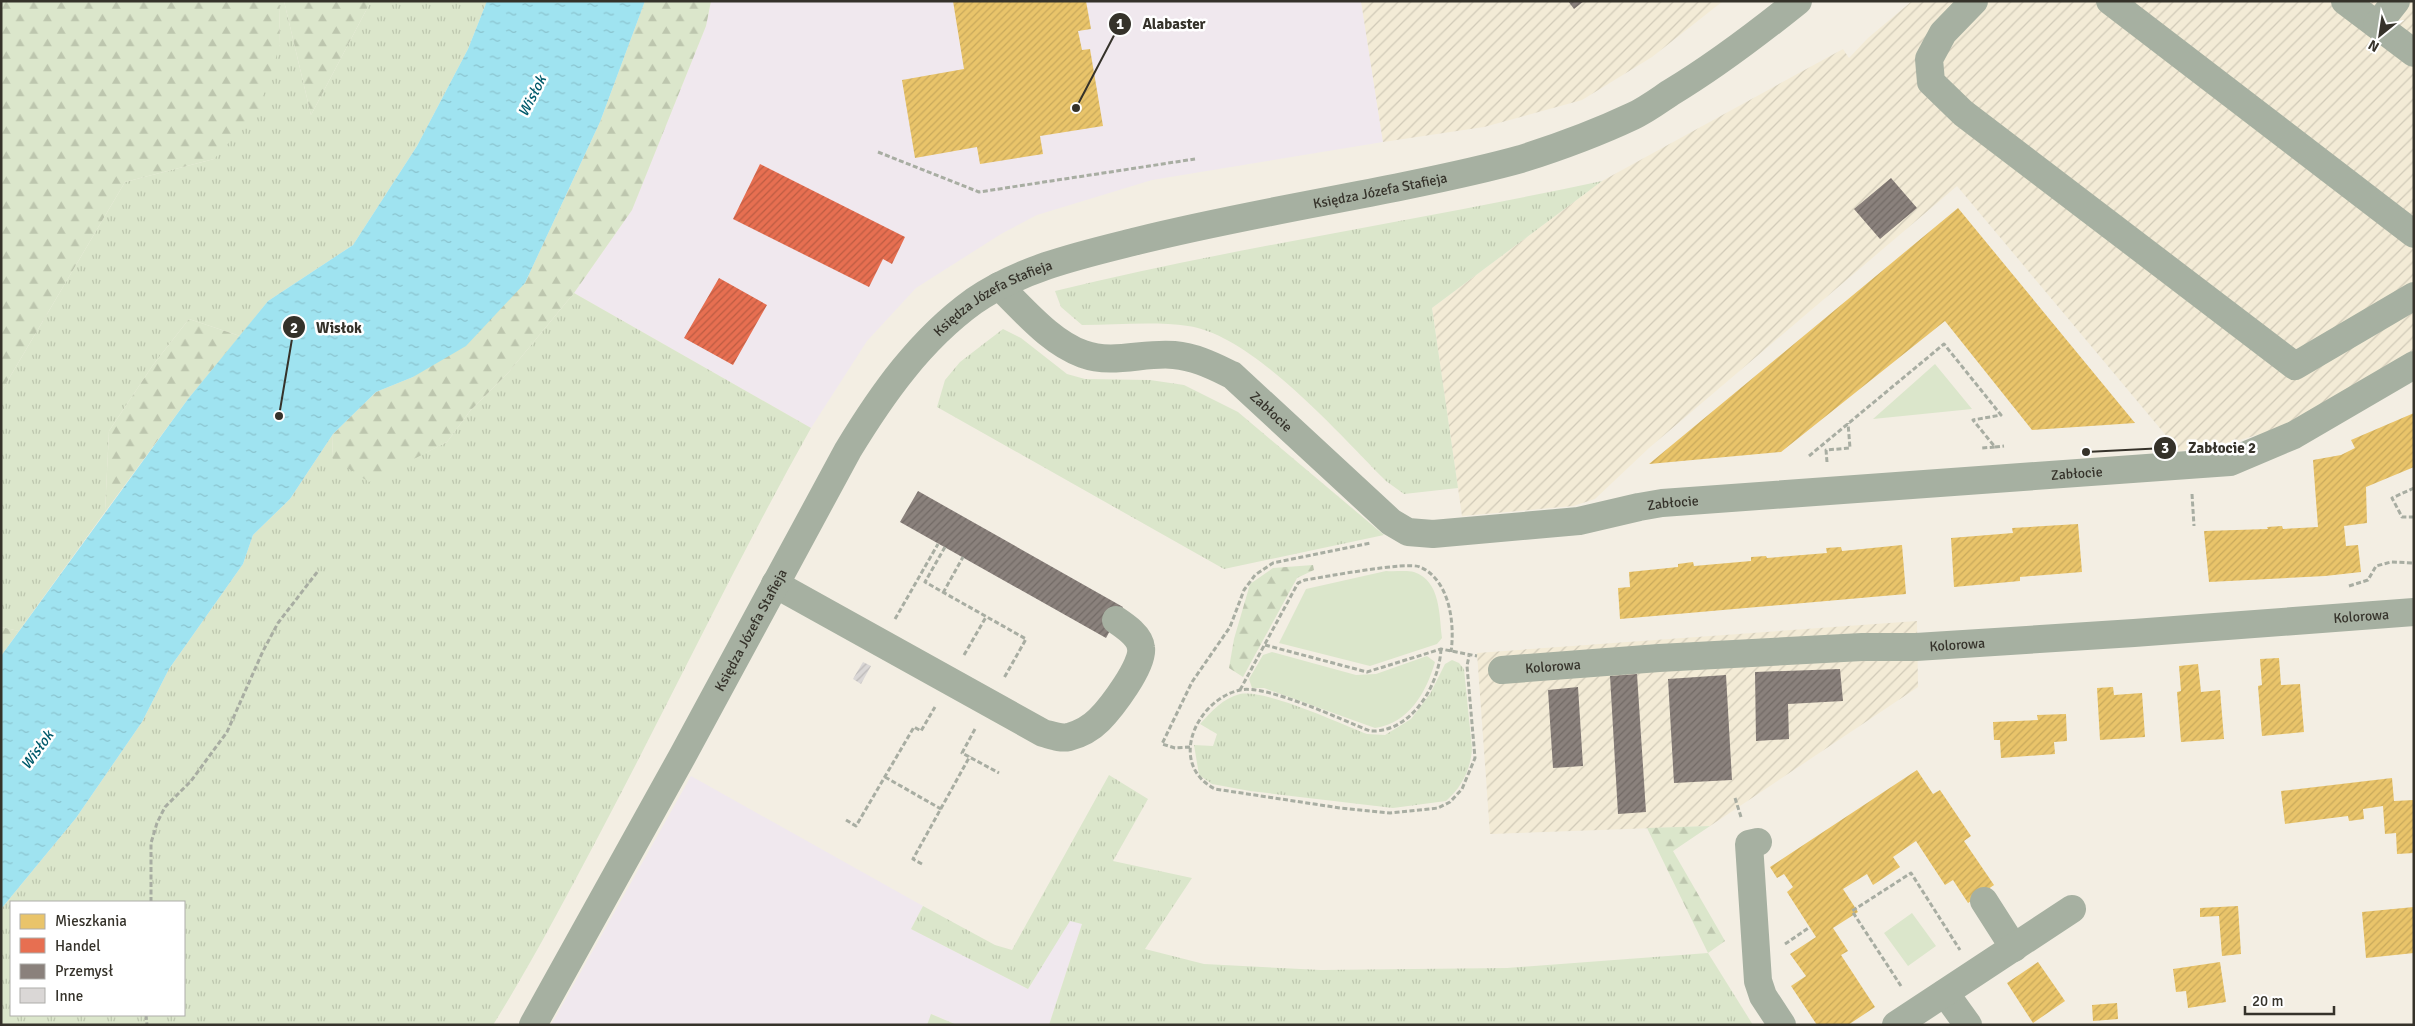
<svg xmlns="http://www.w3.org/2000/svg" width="2415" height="1026" viewBox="0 0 2415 1026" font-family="Signika,sans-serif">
	<defs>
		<pattern id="industrial-furrows" width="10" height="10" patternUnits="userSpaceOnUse" patternTransform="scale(1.25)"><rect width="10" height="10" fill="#f3ebd6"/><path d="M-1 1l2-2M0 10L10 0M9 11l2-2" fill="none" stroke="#d1cab8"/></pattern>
		<pattern id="grass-tufts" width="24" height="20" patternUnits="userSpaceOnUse" patternTransform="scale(1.25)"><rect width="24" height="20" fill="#dbe6cb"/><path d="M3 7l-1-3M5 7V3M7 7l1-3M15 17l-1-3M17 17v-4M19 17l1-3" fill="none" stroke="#bdc6ae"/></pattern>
		<pattern id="forest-firs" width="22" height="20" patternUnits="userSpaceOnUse" patternTransform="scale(1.25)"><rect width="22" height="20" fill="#dbe6cb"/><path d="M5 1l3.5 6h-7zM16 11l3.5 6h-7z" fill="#bdc6ae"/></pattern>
		<pattern id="water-ripples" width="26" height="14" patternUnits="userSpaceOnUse" patternTransform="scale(1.25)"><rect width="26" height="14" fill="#9fe3f0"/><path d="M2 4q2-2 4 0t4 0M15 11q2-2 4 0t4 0" fill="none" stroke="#8ac3ce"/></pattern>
		<pattern id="homes-hatch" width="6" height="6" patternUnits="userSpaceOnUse" patternTransform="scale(1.25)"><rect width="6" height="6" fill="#e9c46a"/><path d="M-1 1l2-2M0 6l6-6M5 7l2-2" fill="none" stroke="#c8a95c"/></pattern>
		<pattern id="shops-hatch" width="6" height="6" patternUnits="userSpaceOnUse" patternTransform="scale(1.25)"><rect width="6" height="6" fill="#e76f51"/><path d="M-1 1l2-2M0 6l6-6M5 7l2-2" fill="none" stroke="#bc5c43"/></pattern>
		<pattern id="industry-hatch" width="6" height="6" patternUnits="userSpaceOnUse" patternTransform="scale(1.25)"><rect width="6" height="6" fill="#8a817c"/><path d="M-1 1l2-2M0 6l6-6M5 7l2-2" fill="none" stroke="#726a66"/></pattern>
		<pattern id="building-hatch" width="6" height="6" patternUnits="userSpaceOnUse" patternTransform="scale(1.25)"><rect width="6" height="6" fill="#dad7d6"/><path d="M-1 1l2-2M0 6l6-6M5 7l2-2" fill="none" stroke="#bcb9b8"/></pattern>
	</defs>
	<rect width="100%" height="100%" fill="#f3eee3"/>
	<!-- commercial -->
	<path fill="#f0e8ee" d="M711 1H1361L1383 142 1152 180 1037 215 1001 234 916 288 867 341 811 428 574 293 632 210 706 26Z
		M691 776 923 906 911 929 1028 989 1070 920 1082 924 1049 1025H957L932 1014 927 1025H551Z"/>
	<!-- industrial -->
	<path fill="url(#industrial-furrows)" d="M1361 1H1723L1652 57 1582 100 1484 127 1383 142Z
		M1912 1H2414V350L2284 427 2223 445 2179 451 1957 186 1649 448 1595 499 1573 506 1462 516 1432 308 1602 181 1843 49 1849 58 1868 38Z
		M1917 621 1918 687 1710 826 1490 834 1477 653Z"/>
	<!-- grass -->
	<path fill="url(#grass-tufts)" fill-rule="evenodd" d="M279 1H284L311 115 371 1H487L468 49 417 146 353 245 268 301 240 336 189 319 153 365 109 431 105 512 19 631 1 627V392L125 182 214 159 280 45Z
		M1602 181 1432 308 1458 488 1404 494 1386 481C1340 435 1253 335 1188 326 1154 321 1117 325 1082 325L1061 307 1055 291C1236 247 1420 220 1602 181Z
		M574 293 811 428C736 562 670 701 598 837 564 901 531 964 493 1025H1V909L76 818 142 722 169 669 243 564 253 535 290 499 333 434 332 458 425 453 447 442 470 411 508 373ZM11 902H184V1015H11Z
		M1003 329 1021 338 1067 374 1085 379 1150 380 1184 385 1238 412 1384 535 1224 569 937 407 945 380 960 362Z
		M1452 660 1459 663 1464 669 1472 748C1471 769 1462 787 1446 801L1393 808 1250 791 1212 784 1199 775 1194 745 1213 746 1217 734 1200 724C1211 712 1223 698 1240 694 1266 689 1339 723 1367 734L1385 735 1411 719 1430 694 1445 664Z
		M1109 775 1148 799 1113 861 1192 878 1145 949 1204 964 1321 970 1507 968 1708 953 1753 1025H1049L1082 924 1070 921 1028 989 911 929 923 906 995 945 1012 950Z
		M931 1014 957 1025H927Z"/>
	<!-- forest -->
	<path fill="url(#forest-firs)" d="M1 1H279L280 45 259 109 214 159 125 182 1 392Z
		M284 1H371L311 115Z
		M645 1H711L706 26 632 210 574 293 508 373 470 411 447 442 369 482 332 458 333 434 376 392 413 377 525 283 600 122Z
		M189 319 240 336 188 399 105 512 109 431 153 365Z
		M1313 565 1314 570 1297 578 1243 677 1229 668 1234 639 1250 584 1273 568Z
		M1 627 19 631 1 656Z
		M1710 826 1673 851 1725 941 1708 953 1647 828Z"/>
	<!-- green -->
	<path fill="#dbe6cb" d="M1935 364 1972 409 1873 419Z
		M1386 571C1395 572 1406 570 1414 572 1441 581 1439 615 1442 638L1437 644 1370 666 1279 643 1306 589Z
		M1272 652 1356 675 1376 674 1427 656 1435 662C1426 693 1409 723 1375 728L1264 688H1252L1249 679 1263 655Z
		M1912 913 1936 946 1908 966 1884 933Z"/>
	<!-- water -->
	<path fill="url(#water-ripples)" d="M487 1H645L600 122 525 283 466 346 413 377 376 392 333 434 290 499 253 535 243 564 169 669 142 722 76 818 1 909V656L188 399 268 301 353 245 417 146 468 49Z"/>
	<!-- homes -->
	<path fill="url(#homes-hatch)" d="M953 1H1086L1091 29 1078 31 1082 50 1090 49 1103 126 1040 136 1043 154 980 164 977 147 915 158 902 80 964 69Z
		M1958 208 2135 423 2032 430 1945 321 1781 452 1649 464Z
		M2414 413V467L2366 487 2367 523 2344 526 2346 546 2358 545 2361 572 2325 576 2209 582 2204 531 2268 529 2267 527 2282 526 2283 529 2318 527 2313 460 2341 455 2355 448 2351 440Z
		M2081 452a5 5 0 1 1 10 0a5 5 0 1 1-10 0Z
		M2078 524 2082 572 2020 577V581L1954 587 1951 538 2013 533 2012 528Z
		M1902 545 1906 594 1620 619 1618 588 1630 587 1629 572 1678 567V564L1693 562 1694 566 1751 561V557L1766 556 1767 558 1827 553 1826 548 1841 547 1842 551Z
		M2279 658 2281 685 2300 684 2304 732 2262 736 2258 686 2262 685 2260 659Z
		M2198 664 2201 692 2220 690 2224 739 2181 742 2177 692 2181 691 2179 666Z
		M2113 687 2114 695 2142 693 2145 737 2100 740 2097 688Z
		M2066 714 2067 741 2054 742 2055 754 2001 758 2000 740H1994L1993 722 2038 720 2037 715Z
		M1917 770 1933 794 1940 790 1971 836 1964 841 1994 885 1968 903 1953 880 1945 885 1916 841 1893 857 1900 867 1873 885 1867 874 1843 889 1858 912 1833 928 1848 951 1841 955 1875 1007 1848 1025H1817L1791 986 1806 976 1790 954 1816 937 1787 892 1793 887 1784 874 1777 878 1770 867Z
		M2392 778 2394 801 2414 800V853L2397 854 2396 833 2385 834 2383 806 2363 809 2364 819 2349 821 2348 816 2285 824 2281 791Z
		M2238 906 2241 954 2222 956 2219 916 2200 917V908Z
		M2414 907V953L2366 958 2362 912Z
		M2038 962 2065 1001 2033 1023 2007 983Z
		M2220 962 2226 1002 2188 1008 2186 991 2176 992 2173 969Z
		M2117 1003 2118 1019 2093 1021 2092 1005Z"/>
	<!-- shops -->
	<path fill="url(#shops-hatch)" d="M760 164 905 237 892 264 883 259 869 287 733 219Z
		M719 278 767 305 733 365 684 338Z"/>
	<!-- industry -->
	<path fill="url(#industry-hatch)" d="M1568 1H1584L1574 9Z
		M1891 178 1917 208 1880 239 1854 209Z
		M918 491 1123 607 1106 638 900 522Z
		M1840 669 1843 701 1788 704 1789 739 1756 741 1755 672Z
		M1637 674 1646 812 1618 814 1610 676Z
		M1726 675 1732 780 1674 783 1668 679Z
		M1578 687 1583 766 1553 768 1548 690Z"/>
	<!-- building -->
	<path fill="url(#building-hatch)" d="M863 662 871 666 861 684 853 679Z"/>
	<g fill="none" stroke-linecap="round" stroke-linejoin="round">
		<!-- path -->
		<path stroke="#a8ada2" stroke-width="3" stroke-dasharray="5 2.5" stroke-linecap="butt" d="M878 152 979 192 1195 159
			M1995 447 2004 446
			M1809 456 1944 344 2001 415 1973 420 1995 447 1982 448
			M1827 462 1826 450 1850 448 1848 423
			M2414 488 2392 498 2402 517H2414
			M2192 494 2194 526
			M945 547 925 582 1026 639 1004 678
			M2349 586 2368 580 2376 566 2391 562 2414 563
			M943 593 963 557
			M895 619 938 544
			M1265 645 1367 672 1441 649 1477 656
			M1441 649C1439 686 1411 733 1370 731 1342 720 1266 684 1240 690 1196 700 1167 764 1215 789L1340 808 1390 813 1438 808 1450 802 1462 789 1475 758 1467 666 1469 656
			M964 655 986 617
			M1240 690 1298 583 1305 580C1325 577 1407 561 1420 567 1450 580 1455 624 1451 652
			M975 729 962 753 999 773
			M1190 747 1175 748 1162 744 1192 682 1230 627 1244 590 1255 575 1273 563 1371 543
			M885 777 941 809
			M1735 798 1741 817
			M846 820 856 826 914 727 921 731 935 707
			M922 864 913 859 970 756
			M151 902V843L157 823 165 807 191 781 227 732 263 651 278 623 318 571
			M1785 944 1810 927
			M1901 986 1852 911 1911 873 1960 950
			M146 1015 147 1025"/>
		<!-- minor -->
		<g stroke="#a6b0a1" stroke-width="28">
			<path d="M1974 1 1943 33 1929 59 1931 82 1963 113 2295 366 2414 296"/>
			<path d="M2110 1 2414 234"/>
			<path d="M2345 1 2414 53"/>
			<path d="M2377 25 2396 1"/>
			<path id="s1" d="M999 286C1024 310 1050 342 1083 354 1113 365 1144 352 1174 355 1196 357 1213 366 1232 375L1391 522 1408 532 1433 534 1579 521 1639 507 1662 503 2230 462 2294 435 2414 365"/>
			<path d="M775 584 1043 733C1051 735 1060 739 1069 737 1080 734 1091 728 1099 720 1111 708 1144 665 1141 648 1140 636 1125 626 1116 620"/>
			<path id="s2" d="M1502 670 1659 658 1862 647H1916L2134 633 2414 612"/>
			<path d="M1758 842 1749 844 1758 981 1763 996 1782 1025"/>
			<path d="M1984 901 2014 948"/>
			<path d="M1945 993 1968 1025"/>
			<path id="s3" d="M533 1025 683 755 848 450C882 394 920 340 974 301 1022 268 1081 255 1137 241 1225 219 1315 204 1404 186 1443 178 1482 170 1521 159 1559 147 1597 133 1633 116 1646 110 1658 101 1670 93 1715 66 1757 34 1798 1"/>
			<path d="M1896 1025 2072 909"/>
		</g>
	</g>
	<g text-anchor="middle" stroke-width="5" stroke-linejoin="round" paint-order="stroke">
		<!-- street labels -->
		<g font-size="14" fill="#35322a" stroke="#fff">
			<text dy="5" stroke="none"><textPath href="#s3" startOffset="1275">Księdza Józefa Stafieja</textPath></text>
			<text dy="5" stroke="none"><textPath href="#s3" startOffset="870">Księdza Józefa Stafieja</textPath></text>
			<text dy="5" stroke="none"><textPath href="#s1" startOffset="316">Zabłocie</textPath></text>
			<text dy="5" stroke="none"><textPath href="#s1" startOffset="1171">Zabłocie</textPath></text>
			<text dy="5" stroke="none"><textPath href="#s1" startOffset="766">Zabłocie</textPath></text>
			<text dy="5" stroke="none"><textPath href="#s2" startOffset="861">Kolorowa</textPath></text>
			<text dy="5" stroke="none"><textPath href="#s3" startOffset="451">Księdza Józefa Stafieja</textPath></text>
			<text dy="5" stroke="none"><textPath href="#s2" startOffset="456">Kolorowa</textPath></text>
			<text dy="5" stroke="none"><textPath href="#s2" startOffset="51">Kolorowa</textPath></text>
		</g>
		<!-- water labels -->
		<g font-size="15" font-style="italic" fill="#005a6b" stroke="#fff">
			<text transform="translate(532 96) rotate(-63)" y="5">Wisłok</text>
			<text transform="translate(37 750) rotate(-54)" y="5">Wisłok</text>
		</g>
	</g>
	<!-- callouts -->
	<path fill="none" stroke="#35322a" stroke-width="2" d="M1076 108L1120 24M279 416L294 327M2086 452L2165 448"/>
	<g fill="#35322a" stroke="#fff" stroke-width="2">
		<circle cx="1076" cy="108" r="5"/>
		<circle cx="279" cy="416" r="5"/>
		<circle cx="2086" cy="452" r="5"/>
		<circle cx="1120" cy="24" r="12"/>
		<circle cx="294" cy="327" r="12"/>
		<circle cx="2165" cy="448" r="12"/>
	</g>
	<g font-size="15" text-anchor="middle" font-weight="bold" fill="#fff">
		<text x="1120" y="29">1</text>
		<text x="294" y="333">2</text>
		<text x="2165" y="453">3</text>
	</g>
	<g font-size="15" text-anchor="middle" font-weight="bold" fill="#35322a" stroke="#fff" stroke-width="5" stroke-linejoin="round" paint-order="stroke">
		<text x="1174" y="29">Alabaster</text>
		<text x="339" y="333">Wisłok</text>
		<text x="2222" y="453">Zabłocie 2</text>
	</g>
	<!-- border -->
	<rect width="2415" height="1026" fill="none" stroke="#35322a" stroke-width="5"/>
	<!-- legend -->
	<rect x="10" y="901" width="175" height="115" fill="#ffffff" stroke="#aeadaa"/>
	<rect x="20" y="914" width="25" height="15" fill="#e9c46a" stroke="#aeadaa"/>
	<text x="55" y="926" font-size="15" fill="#35322a">Mieszkania</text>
	<rect x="20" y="938" width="25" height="15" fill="#e76f51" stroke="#aeadaa"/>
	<text x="55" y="951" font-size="15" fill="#35322a">Handel</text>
	<rect x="20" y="964" width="25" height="15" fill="#8a817c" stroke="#aeadaa"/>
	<text x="55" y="976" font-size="15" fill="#35322a">Przemysł</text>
	<rect x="20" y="988" width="25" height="15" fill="#dad7d6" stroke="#aeadaa"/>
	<text x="55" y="1001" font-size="15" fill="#35322a">Inne</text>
	<!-- north arrow -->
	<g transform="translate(2380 35) rotate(210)" stroke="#ffffff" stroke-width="4" paint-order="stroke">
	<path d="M0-4L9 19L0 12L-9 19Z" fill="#35322a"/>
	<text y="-8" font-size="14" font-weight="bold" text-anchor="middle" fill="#35322a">N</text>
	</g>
	<!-- scale -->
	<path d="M2245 1006v8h89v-8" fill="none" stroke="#35322a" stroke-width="2.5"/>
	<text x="2252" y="1006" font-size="15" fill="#35322a" stroke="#ffffff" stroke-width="4" paint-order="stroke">20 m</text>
</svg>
